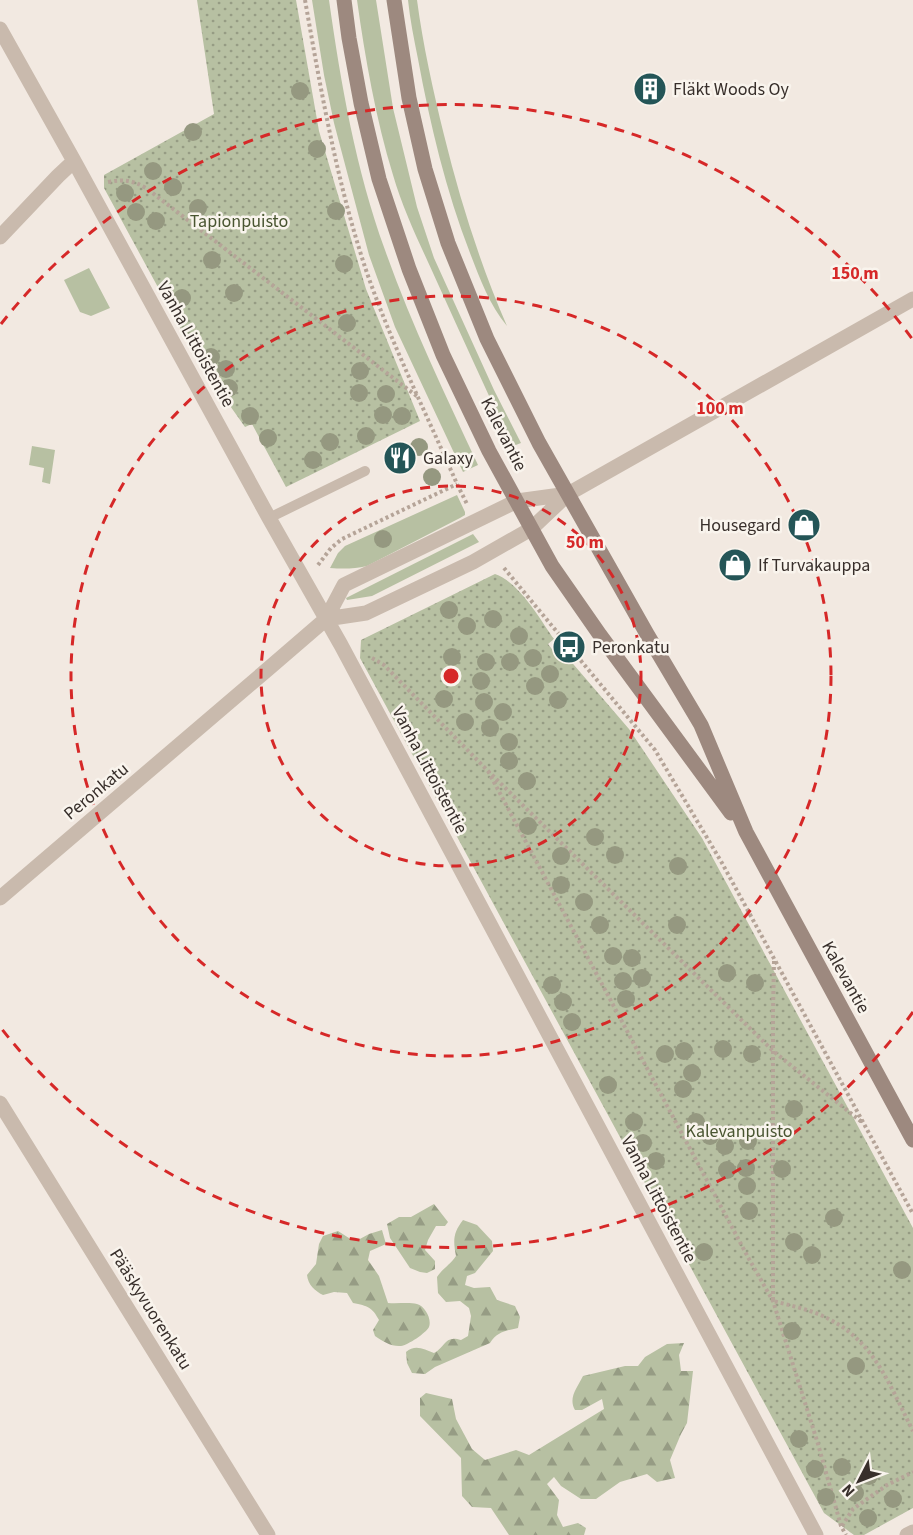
<svg xmlns="http://www.w3.org/2000/svg" width="913" height="1535" viewBox="0 0 913 1535" font-family="'Source Sans 3',sans-serif">
	<defs>
		<pattern id="forest-firs" width="22" height="20" patternUnits="userSpaceOnUse" patternTransform="scale(1.5)"><rect width="22" height="20" fill="#b7c0a2"/><path d="M5 1l3.5 6h-7zM16 11l3.5 6h-7z" fill="#969c84"/></pattern>
		<pattern id="park-dots" width="8" height="8" patternUnits="userSpaceOnUse" patternTransform="scale(1.5)"><rect width="8" height="8" fill="#b7c0a2"/><path d="M2 2h.1M6 6h.1" fill="none" stroke="#969c84" stroke-width="1.8" stroke-linecap="round"/></pattern>
	</defs>
	<rect width="100%" height="100%" fill="#f2e9e1"/>
	<!-- green -->
	<path fill="#b7c0a2" d="M312 0H329C341 85 356 170 385 250 411 324 445 394 478 465L463 472 395 327 369 255 334 123 324 75Z
		M357 0H376L393 108 417 207 434 258 494 390 521 443 513 446C487 393 463 339 438 284 422 248 404 213 393 175 376 120 365 57 357 0Z
		M408 0H417C423 45 433 90 444 135 460 200 480 264 507 326 489 304 480 279 470 253 446 191 430 124 418 59 414 39 410 20 408 0Z
		M89 268 110 308 91 316 80 312 64 280Z
		M32 446 55 450 50 484 42 482 44 468 29 465Z
		M457 495 465 512V515L460 518 367 566C354 569 343 569 330 568L338 553 345 546Z
		M473 534 479 542 372 596 347 600 346 598Z"/>
	<!-- forest -->
	<path fill="url(#forest-firs)" d="M434 1204 448 1222 445 1226H436L428 1240 425 1250 435 1261V1269L427 1273 420 1272 410 1268 390 1238 387 1224 399 1217H411Z
		M463 1220 477 1225 492 1241 493 1251 475 1273 467 1276 465 1285 474 1288 490 1287 497 1300 515 1306 520 1317 518 1328C505 1331 497 1332 490 1343L435 1367 425 1374 412 1373 407 1363 406 1352C415 1344 424 1349 434 1353 446 1347 444 1335 461 1340L468 1336 471 1316 469 1308 460 1301 446 1302 438 1293 437 1277C443 1268 450 1265 456 1256 453 1240 453 1233 463 1220Z
		M382 1230 386 1244 370 1251 368 1260 379 1276 388 1303C397 1304 409 1302 417 1304 425 1306 432 1319 429 1327 426 1333 408 1345 401 1346 392 1347 382 1341 375 1336L373 1330 379 1320C372 1307 368 1306 353 1303L347 1293 334 1292 323 1295C315 1291 308 1285 307 1275L316 1264 319 1244 323 1236 338 1231 352 1240H358L369 1234Z
		M684 1343 679 1355 681 1371H693L687 1423 681 1434 670 1460 675 1478 657 1482 647 1474 620 1482 596 1499H581L561 1486 554 1477 547 1484 559 1500 557 1515 563 1527 578 1523 586 1528 584 1535H509L491 1508 472 1507 462 1496 461 1458 420 1416V1398L426 1393 452 1399 456 1419 472 1449 485 1460 516 1450 529 1455 604 1409 602 1399 582 1410H575C568 1398 577 1388 583 1376L625 1366H638L645 1357 667 1344Z"/>
	<!-- park -->
	<path fill="url(#park-dots)" d="M197 0H296L319 131 366 289 420 421 286 487 252 424 245 427 228 403 210 383 104 188V175L214 114Z
		M495 574C519 582 540 619 554 639L548 644 562 662 568 658 629 729 702 838 913 1228V1508L864 1535H854L824 1513 360 658 361 640Z"/>
	<g fill="none" stroke-linecap="round" stroke-linejoin="round">
		<!-- path -->
		<path stroke="#b5a498" stroke-width="4" stroke-dasharray="3 3" stroke-linecap="butt" d="M305 0C321 91 337 183 366 270 391 343 426 413 457 484L467 504
			M108 182C124 179 132 180 146 188L418 397
			M318 565 331 548 342 539 457 484
			M504 568 655 750 722 863 913 1214
			M372 658 384 665 488 771 773 1051 863 1123
			M488 771 749 1259 773 1301 818 1444 841 1526 846 1535
			M774 961 773 1011V1301C785 1304 798 1307 810 1311 871 1332 886 1378 913 1431
			M842 1526 853 1509 887 1485 913 1472"/>
		<!-- service -->
		<path stroke="#c9baad" stroke-width="10" d="M269 518 365 471"/>
		<!-- minor -->
		<path stroke="#c9baad" stroke-width="15" d="M0 29 74 161 269 518 341 645 816 1535
			M0 237 58 176 74 161
			M326 619 366 613 473 562 531 529 568 494 913 299
			M0 898 268 669 326 619 344 585 517 501 568 494
			M0 1103 268 1535
			M907 1535 913 1532"/>
		<!-- secondary -->
		<path stroke="#9d897f" stroke-width="15" d="M344 0 349 38 361 103 379 179 409 269 443 355 489 451 552 566 600 635 731 813
			M394 0 409 98 425 169 448 243 487 339 539 443 647 634 701 725 746 832 913 1140"/>
	</g>
	<!-- trees -->
	<g fill="#959880">
		<circle cx="300" cy="91" r="9"/>
		<circle cx="193" cy="132" r="9"/>
		<circle cx="317" cy="149" r="9"/>
		<circle cx="153" cy="171" r="9"/>
		<circle cx="173" cy="187" r="9"/>
		<circle cx="125" cy="193" r="9"/>
		<circle cx="198" cy="208" r="9"/>
		<circle cx="336" cy="211" r="9"/>
		<circle cx="136" cy="212" r="9"/>
		<circle cx="156" cy="221" r="9"/>
		<circle cx="212" cy="260" r="9"/>
		<circle cx="344" cy="264" r="9"/>
		<circle cx="234" cy="293" r="9"/>
		<circle cx="182" cy="298" r="9"/>
		<circle cx="347" cy="323" r="9"/>
		<circle cx="211" cy="357" r="9"/>
		<circle cx="226" cy="369" r="9"/>
		<circle cx="360" cy="371" r="9"/>
		<circle cx="229" cy="388" r="9"/>
		<circle cx="359" cy="393" r="9"/>
		<circle cx="386" cy="394" r="9"/>
		<circle cx="383" cy="415" r="9"/>
		<circle cx="250" cy="416" r="9"/>
		<circle cx="402" cy="416" r="9"/>
		<circle cx="366" cy="436" r="9"/>
		<circle cx="268" cy="438" r="9"/>
		<circle cx="330" cy="442" r="9"/>
		<circle cx="419" cy="447" r="9"/>
		<circle cx="313" cy="460" r="9"/>
		<circle cx="432" cy="477" r="9"/>
		<circle cx="383" cy="539" r="9"/>
		<circle cx="449" cy="610" r="9"/>
		<circle cx="493" cy="619" r="9"/>
		<circle cx="467" cy="626" r="9"/>
		<circle cx="519" cy="636" r="9"/>
		<circle cx="452" cy="657" r="9"/>
		<circle cx="533" cy="658" r="9"/>
		<circle cx="486" cy="662" r="9"/>
		<circle cx="510" cy="662" r="9"/>
		<circle cx="550" cy="674" r="9"/>
		<circle cx="481" cy="681" r="9"/>
		<circle cx="535" cy="686" r="9"/>
		<circle cx="444" cy="699" r="9"/>
		<circle cx="558" cy="700" r="9"/>
		<circle cx="484" cy="702" r="9"/>
		<circle cx="503" cy="712" r="9"/>
		<circle cx="465" cy="722" r="9"/>
		<circle cx="490" cy="728" r="9"/>
		<circle cx="509" cy="742" r="9"/>
		<circle cx="509" cy="761" r="9"/>
		<circle cx="527" cy="781" r="9"/>
		<circle cx="528" cy="826" r="9"/>
		<circle cx="595" cy="837" r="9"/>
		<circle cx="615" cy="855" r="9"/>
		<circle cx="561" cy="856" r="9"/>
		<circle cx="678" cy="866" r="9"/>
		<circle cx="561" cy="885" r="9"/>
		<circle cx="584" cy="902" r="9"/>
		<circle cx="600" cy="925" r="9"/>
		<circle cx="677" cy="925" r="9"/>
		<circle cx="613" cy="956" r="9"/>
		<circle cx="632" cy="958" r="9"/>
		<circle cx="727" cy="973" r="9"/>
		<circle cx="642" cy="978" r="9"/>
		<circle cx="623" cy="981" r="9"/>
		<circle cx="755" cy="983" r="9"/>
		<circle cx="552" cy="985" r="9"/>
		<circle cx="626" cy="999" r="9"/>
		<circle cx="563" cy="1002" r="9"/>
		<circle cx="572" cy="1022" r="9"/>
		<circle cx="723" cy="1049" r="9"/>
		<circle cx="684" cy="1051" r="9"/>
		<circle cx="665" cy="1054" r="9"/>
		<circle cx="752" cy="1054" r="9"/>
		<circle cx="692" cy="1073" r="9"/>
		<circle cx="608" cy="1085" r="9"/>
		<circle cx="683" cy="1089" r="9"/>
		<circle cx="794" cy="1109" r="9"/>
		<circle cx="634" cy="1122" r="9"/>
		<circle cx="696" cy="1122" r="9"/>
		<circle cx="710" cy="1136" r="9"/>
		<circle cx="748" cy="1141" r="9"/>
		<circle cx="643" cy="1143" r="9"/>
		<circle cx="725" cy="1146" r="9"/>
		<circle cx="656" cy="1161" r="9"/>
		<circle cx="746" cy="1168" r="9"/>
		<circle cx="782" cy="1169" r="9"/>
		<circle cx="727" cy="1170" r="9"/>
		<circle cx="747" cy="1186" r="9"/>
		<circle cx="749" cy="1211" r="9"/>
		<circle cx="834" cy="1218" r="9"/>
		<circle cx="794" cy="1242" r="9"/>
		<circle cx="704" cy="1252" r="9"/>
		<circle cx="812" cy="1255" r="9"/>
		<circle cx="902" cy="1270" r="9"/>
		<circle cx="792" cy="1331" r="9"/>
		<circle cx="856" cy="1366" r="9"/>
		<circle cx="799" cy="1439" r="9"/>
		<circle cx="842" cy="1467" r="9"/>
		<circle cx="815" cy="1469" r="9"/>
		<circle cx="869" cy="1476" r="9"/>
		<circle cx="855" cy="1493" r="9"/>
		<circle cx="826" cy="1497" r="9"/>
		<circle cx="893" cy="1499" r="9"/>
		<circle cx="868" cy="1518" r="9"/>
	</g>
	<!-- distance rings -->
	<g fill="none" stroke="#d62828" stroke-width="3" stroke-dasharray="10 8">
		<circle cx="451" cy="676" r="190"/>
		<circle cx="451" cy="676" r="380"/>
		<path d="M913 1012A571 571 0 0 1 1 1028M1 324A571 571 0 0 1 913 340"/>
	</g>
	<!-- icons -->
	<defs>
		<g id="building-disc" transform="scale(1.725)"><circle r="9.5" fill="#245557" stroke="#f9f4ed"/><path d="M-4-6H4V6H1V3H-1V6H-4ZM-2.5-4.3h1.7v1.8h-1.7ZM.8-4.3h1.7v1.8H.8ZM-2.5-1h1.7V.8h-1.7ZM.8-1h1.7V.8H.8Z" fill="#fff"/></g>
		<g id="restaurant-disc" transform="scale(1.725)"><circle r="9.5" fill="#245557" stroke="#f9f4ed"/><path d="M-5-6h1v4h1v-4h1v4h1v-4h1v5L-1.5 .5V6h-2V.5L-5-1ZM5-6V6H3V1.5H1.5Q1.5-4 5-6Z" fill="#fff"/></g>
		<g id="shop-disc" transform="scale(1.725)"><circle r="9.5" fill="#245557" stroke="#f9f4ed"/><path d="M-5-2.5h2.3a2.7 3.5 0 0 1 5.4 0H5L5.5 6h-11ZM-1.5-2.5h3a1.5 2.3 0 0 0-3 0Z" fill="#fff"/></g>
		<g id="bus-disc" transform="scale(1.725)"><circle r="9.5" fill="#245557" stroke="#f9f4ed"/><path d="M-5-6H5V4H4V6H2V4H-2V6H-4V4H-5ZM-3.5-4V0h7V-4ZM-3.5 1.2v1.5H-2V1.2ZM2 1.2v1.5H3.5V1.2Z" fill="#fff"/></g>
	</defs>
	<g fill-rule="evenodd">
		<use href="#building-disc" x="650" y="89"/>
		<use href="#restaurant-disc" x="400" y="458"/>
		<use href="#shop-disc" x="804" y="525"/>
		<use href="#shop-disc" x="735" y="565"/>
		<use href="#bus-disc" x="569" y="647"/>
	</g>
	<g text-anchor="middle" stroke-width="5" stroke-linejoin="round" paint-order="stroke">
		<!-- poi labels -->
		<g font-size="18" fill="#382f2b" stroke="#f9f4ed" text-anchor="start">
			<text x="673" y="95">Fläkt Woods Oy</text>
			<text x="423" y="464">Galaxy</text>
			<text x="781" y="531" text-anchor="end">Housegard</text>
			<text x="758" y="571">If Turvakauppa</text>
			<text x="592" y="653">Peronkatu</text>
		</g>
		<!-- park labels -->
		<g font-size="18" fill="#495531" stroke="#f9f4ed">
			<text x="239" y="227">Tapionpuisto</text>
			<text x="739" y="1137">Kalevanpuisto</text>
		</g>
		<!-- street labels -->
		<g font-size="18" fill="#382f2b" stroke="#f9f4ed">
			<text transform="translate(196 344) rotate(61)" y="6">Vanha Littoistentie</text>
			<text transform="translate(504 434) rotate(63)" y="6">Kalevantie</text>
			<text transform="translate(430 770) rotate(62)" y="6">Vanha Littoistentie</text>
			<text transform="translate(96 791) rotate(-40)" y="6">Peronkatu</text>
			<text transform="translate(846 977) rotate(61)" y="6">Kalevantie</text>
			<text transform="translate(659 1199) rotate(62)" y="6">Vanha Littoistentie</text>
			<text transform="translate(151 1309) rotate(58)" y="6">Pääskyvuorenkatu</text>
		</g>
	</g>
	<circle cx="451" cy="676" r="9" fill="#d62828" stroke="#f9f4ed" stroke-width="3"/>
	<g font-size="18" text-anchor="middle" font-weight="bold" fill="#d62828" stroke="#f9f4ed" stroke-width="5" stroke-linejoin="round" paint-order="stroke">
		<text x="855" y="279">150 m</text>
		<text x="720" y="414">100 m</text>
		<text x="585" y="548">50 m</text>
	</g>
	<!-- north arrow -->
	<g transform="translate(859 1481) rotate(228)" stroke="#f9f4ed" stroke-width="4.5" paint-order="stroke">
	<path d="M0-4.5L10 22L0 15L-10 22Z" fill="#382f2b"/>
	<text y="-9" font-size="16" font-weight="bold" text-anchor="middle" fill="#382f2b">N</text>
	</g>
</svg>
